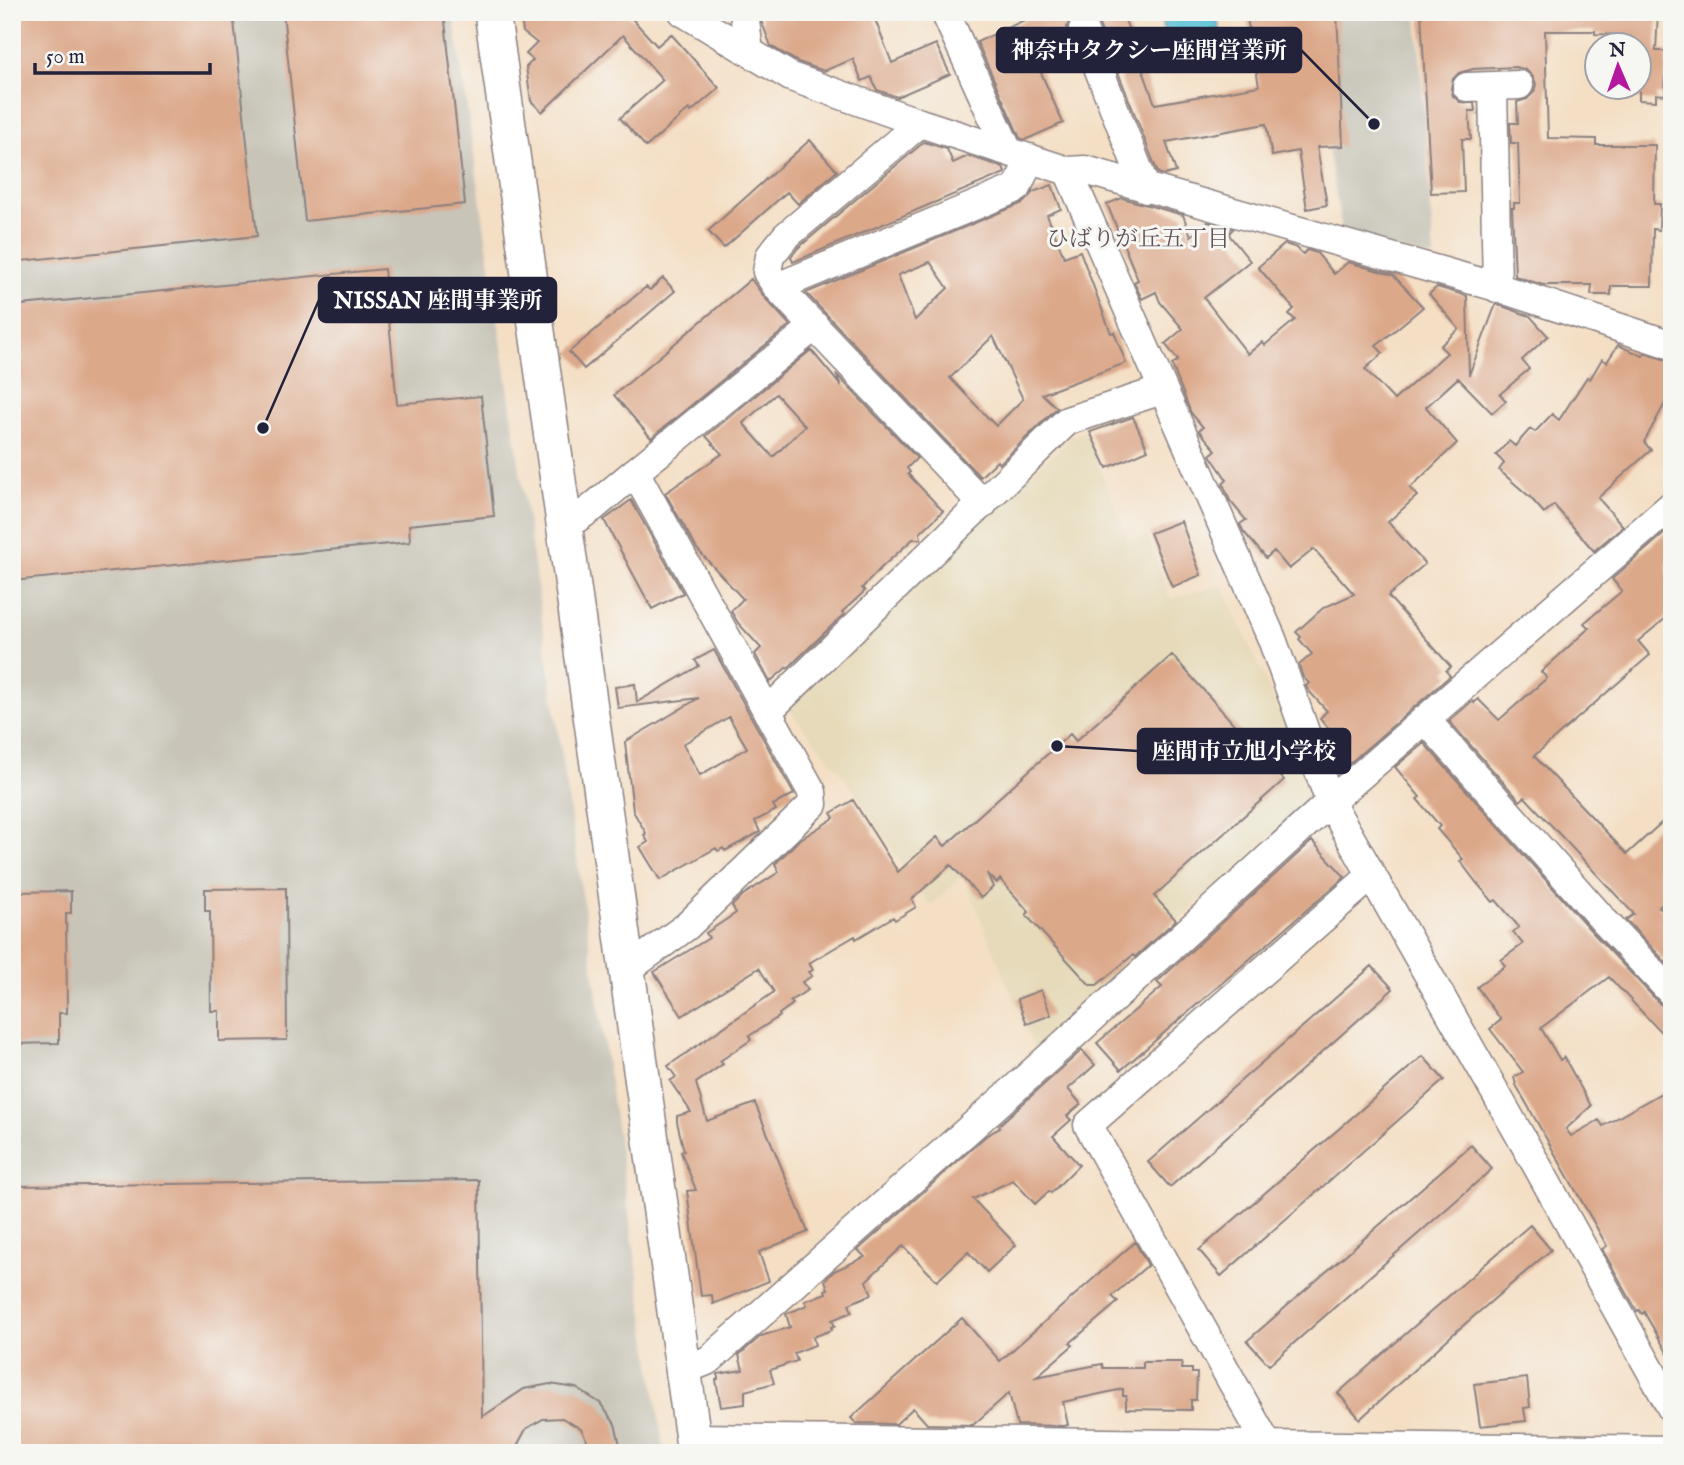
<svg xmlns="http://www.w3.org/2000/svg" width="1684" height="1465" viewBox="0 0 1684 1465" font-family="'IM FELL English','Noto Serif JP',serif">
	<rect width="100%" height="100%" fill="#f6f6f2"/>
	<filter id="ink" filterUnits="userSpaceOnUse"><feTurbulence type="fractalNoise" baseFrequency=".0143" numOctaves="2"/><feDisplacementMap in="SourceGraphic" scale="14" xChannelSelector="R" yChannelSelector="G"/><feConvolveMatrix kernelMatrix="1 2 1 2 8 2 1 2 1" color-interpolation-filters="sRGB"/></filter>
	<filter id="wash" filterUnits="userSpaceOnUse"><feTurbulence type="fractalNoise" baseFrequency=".00686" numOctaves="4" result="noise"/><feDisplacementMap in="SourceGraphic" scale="28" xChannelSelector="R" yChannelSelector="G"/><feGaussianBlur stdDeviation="1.57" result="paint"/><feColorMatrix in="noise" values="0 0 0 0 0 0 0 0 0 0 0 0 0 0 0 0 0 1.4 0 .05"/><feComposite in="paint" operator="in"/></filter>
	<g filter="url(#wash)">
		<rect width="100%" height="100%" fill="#f4dfc5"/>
		<!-- built -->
		<path fill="#e6daba" d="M1085 431 1128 540 1147 536 1171 599 1222 584 1316 794 1035 1051 963 876 930 906 849 783 789 710 790 698 1072 436Z"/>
		<!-- industrial -->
		<path fill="#c8c4b8" d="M12 12H453L664 1453H12Z
			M1305 12H1417L1434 258 1343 236Z"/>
		<!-- water -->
		<path fill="#59c1d6" stroke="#3e7288" stroke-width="2" d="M1160 12H1216L1220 31 1166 42Z"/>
		<g id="blocks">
			<!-- building -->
			<path fill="#dca88a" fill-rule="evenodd" d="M12 12H233L257 236 12 262Z
				M283 12H444L465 204 305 221Z
				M520 12H626L657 46 671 34 719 88 691 112 689 109 646 147 620 118 663 80 623 35 542 112 531 101 526 67 533 60 526 54 537 43 523 32Z
				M761 12H872L892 63 936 44 950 74 897 97 877 90 871 77 862 81 853 59 824 71 798 62 771 46 762 23Z
				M1042 12H1133V14L1124 17 1155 104 1259 86 1246 12H1337L1343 146 1317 147 1327 205 1307 209 1298 151 1272 156 1266 124 1166 142 1176 172 1164 175 1158 173 1114 62 1123 36 1106 42 1098 22 1093 16 1086 13 1076 14 1070 19 1067 27 1069 38 1032 52 1063 123 1025 140 1020 138 977 42Z
				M1421 12H1658L1656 51H1667L1665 95 1656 94V101L1639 100V46H1623V35L1595 34V31H1545L1548 138 1596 139V145H1655L1654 204H1660L1659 230 1653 229 1652 286H1611V295H1591L1592 285H1543L1515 276 1512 208H1514V203H1520L1518 143H1511L1510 123H1518L1517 102 1527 99 1534 92 1536 84 1533 77 1526 70 1516 67 1473 69 1459 73 1453 79 1451 88 1453 96 1460 102 1474 103 1475 111H1469L1471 139H1462L1464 192 1431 193Z
				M810 140 837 171 798 204 787 192 724 248 708 231Z
				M924 142 947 149 953 163 968 156 1003 167 1005 173 793 262 791 257 798 248Z
				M1052 185 1061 209 1047 215 1064 257 1080 251 1111 333 1114 332 1126 363 1042 394 1057 408 999 464 997 461 980 477 806 293 1023 203 1033 192ZM930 262 948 288 915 320 898 275ZM993 336 1023 399 996 426 950 378Z
				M1122 198 1183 215 1191 236 1208 222 1233 229 1229 233 1230 236 1250 261 1204 298 1248 354 1262 342 1265 345 1295 320 1289 314 1294 309 1258 267 1285 244 1297 248 1303 254 1307 250 1317 253 1334 274 1348 262 1393 275 1423 307 1376 346 1383 353 1365 369 1394 400 1447 353 1440 346 1459 329 1429 294 1437 287 1467 296 1469 375 1496 304 1530 316 1548 336 1522 360 1529 369 1500 394 1506 401 1492 413 1458 378 1426 407 1457 443 1410 488 1417 496 1388 522 1425 564 1388 596 1451 667 1446 671 1450 676 1350 763 1336 769 1326 741 1336 737 1320 718 1327 711 1308 690 1306 686 1309 683 1303 677 1299 665 1312 654 1299 639 1301 637 1296 632 1323 608 1354 594 1314 549 1289 569 1274 551 1266 558 1243 531 1240 524 1246 520 1230 501 1223 484 1227 480 1210 455 1216 450 1200 432 1199 430 1203 427 1191 413 1172 365 1178 360 1165 344 1183 329 1160 302 1156 292 1142 299 1134 282 1138 280 1107 204Z
				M384 269 397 404 481 396 494 516 409 525 410 542 12 581V306Z
				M663 278 675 291 584 369 569 352 646 287 650 290Z
				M751 279 765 298 790 325 651 438 614 395Z
				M1618 345 1643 356 1645 353 1669 361 1667 369 1668 398 1644 442 1651 450 1598 498 1623 526 1594 551 1554 505 1544 513 1530 497 1499 470 1504 463 1496 455 1509 441 1515 446 1530 429 1535 432 1552 414 1559 420 1587 377 1590 379 1602 359 1607 362Z
				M811 350 841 386 836 374 917 458 907 468 910 472 908 474 943 511 920 533 921 539H913L882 567 862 588 865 591 842 612 844 614 788 668 787 667 770 682 755 654 761 648 738 623 731 611 743 599 697 549 665 493 722 454 706 436ZM776 394 805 426 773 457 743 423Z
				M1133 417 1148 450 1107 468 1090 432Z
				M631 500 683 593 652 609 604 520Z
				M1181 521 1201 575 1172 587 1150 533Z
				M1666 532 1670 562 1667 565 1672 613 1638 641 1650 655 1534 756 1627 854 1672 813V895L1659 907 1672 920V969L1626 920 1634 914 1616 895 1525 797 1520 801 1449 721 1472 701 1474 703 1478 699 1499 720 1547 678 1541 672 1589 628 1584 623 1622 591 1612 579Z
				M714 650 794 794 773 805 776 810 755 821 760 832 725 851 723 848 718 851 716 848 660 880 640 847 648 842 644 835 646 833 633 811 625 742 699 698 618 708 615 687 635 684 637 702 699 666 695 660ZM729 717 747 748 700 775 683 744Z
				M1172 655 1284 780 1154 896 1176 920 1135 957 1133 955 1097 985H1090L1026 915 1029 912 1000 879 997 883 987 873 993 887 981 898 951 865 912 899 916 907 895 920 893 917 856 939 855 936 809 963 813 970 809 972 812 976 802 982 808 990 790 1001 793 1004 779 1014 780 1016 749 1036 751 1040 720 1061 723 1064 696 1083 707 1121 755 1103 808 1232 759 1252 769 1281 713 1304 712 1295 701 1296 687 1191 696 1190 681 1152 684 1151 677 1122V1116L691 1112 670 1081 676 1077 668 1066 774 992 759 968 682 1016 654 972 709 938 706 933 736 913 732 906 743 895 779 872 775 864 799 840 834 818 831 813 853 800 898 872 937 837 945 846 1070 734 1076 741Z
				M1424 743 1593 933 1660 1004 1672 1009V1044L1609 977 1541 1028 1560 1060 1564 1057 1591 1106 1566 1129 1571 1136 1599 1120 1603 1126 1672 1087V1361L1644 1312 1642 1314 1639 1310 1637 1311 1602 1249 1607 1246 1516 1085 1514 1077 1523 1072 1490 1029 1501 1020 1477 987 1505 966 1501 960 1523 944 1513 932 1519 927 1496 900 1493 902 1476 882 1460 861 1463 859 1437 829 1440 826 1417 799 1420 797 1395 767Z
				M1312 841 1345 877 1121 1070 1097 1043 1162 987 1157 982Z
				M286 888 287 1040 219 1041V1011H211L210 911H205V889Z
				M71 891V913H66L67 1013H59V1043L12 1044V892Z
				M1372 966 1393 989 1170 1187 1148 1162Z
				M1041 990 1051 1015 1027 1024 1017 999Z
				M1082 1050 1095 1065 1068 1089 1081 1104 1067 1116 1071 1120 1053 1136 1079 1165 1051 1193 1049 1191 1035 1204 1013 1180 973 1199 1016 1245 987 1272 968 1252 937 1281 903 1246 866 1281 872 1294 849 1304 852 1312 832 1320 835 1326 831 1327 832 1330 813 1337 815 1345 794 1353 797 1361 770 1370 774 1383 745 1391V1404L721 1407 716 1380 718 1379V1374L743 1370 739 1355 761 1336 790 1327 786 1314 807 1305 805 1301 826 1293 825 1290 828 1289 825 1280 834 1271 865 1257 858 1250 987 1135 1000 1128 999 1125Z
				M1423 1056 1444 1080 1221 1276 1199 1250Z
				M1471 1145 1492 1169 1269 1365 1247 1341Z
				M479 1180 482 1417 524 1389 550 1384 576 1388 600 1403 615 1424 622 1453H591L590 1446 581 1429 562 1418 543 1419 526 1429 517 1446V1453H12V1186Z
				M1530 1225 1551 1250 1451 1336 1360 1419 1338 1393Z
				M1135 1242 1148 1265 1112 1296 1118 1302 1070 1343 1073 1345 1036 1377 1102 1364 1103 1368H1143V1362H1182L1181 1369H1192V1373H1197L1196 1400H1191V1410L1126 1409V1396H1123V1389L1063 1402 1068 1425 1064 1426 1017 1425 1009 1393 973 1425 927 1424 913 1408 896 1424 856 1423 851 1418 962 1318 1000 1361Z
				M1527 1378 1530 1407 1524 1408 1526 1421 1480 1426 1474 1384Z"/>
		</g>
	</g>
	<g filter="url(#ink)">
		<use href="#blocks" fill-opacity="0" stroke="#8b8080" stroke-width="2"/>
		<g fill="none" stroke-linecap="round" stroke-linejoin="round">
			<!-- minor casing -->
			<g stroke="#8b8080" stroke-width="31">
				<path id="minor" d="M683 12 791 77 920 123 1068 171 1272 639 1330 802 1535 1162 1672 1409
					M744 12 749 52
					M945 12 1008 151
					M1083 29 1146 189
					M1493 86 1497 288
					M1467 87 1519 85
					M920 123 786 236 770 256 767 272 777 287 983 504
					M1068 171 1085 170 1490 285 1672 345
					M777 287 1017 188 1030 158
					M564 527 592 508 635 472
					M768 711 1067 421 1162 390
					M1425 719 1605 922 1672 993
					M628 969 687 926 813 804 812 792 635 472 815 326
					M684 1370 709 1360 1012 1091 1330 802 1672 505
					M693 1438 1672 1450
					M1267 1444 1088 1125 1372 875"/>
			</g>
			<!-- tertiary casing -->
			<g stroke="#8b8080" stroke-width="38">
				<path id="tertiary" d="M492 12 695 1453"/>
			</g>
			<!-- minor -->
			<use href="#minor" stroke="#fff" stroke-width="28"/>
			<!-- tertiary -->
			<use href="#tertiary" stroke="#fff" stroke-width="35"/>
		</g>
	</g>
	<g text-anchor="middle" stroke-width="6" stroke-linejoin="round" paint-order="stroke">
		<!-- neighbourhood labels -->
		<g font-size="23" fill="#635157" stroke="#f6f6f2">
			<text x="1138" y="246">ひばりが丘五丁目</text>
		</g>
	</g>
	<!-- callouts -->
	<path fill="none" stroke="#22223b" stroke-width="2.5" d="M1374 124L1301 50M263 428L319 300M1057 746L1138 751"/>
	<g fill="#22223b" stroke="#f6f6f2" stroke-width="2.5">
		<circle cx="1374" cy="124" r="7"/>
		<circle cx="263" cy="428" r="7"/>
		<circle cx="1057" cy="746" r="7"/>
	</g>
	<g fill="#22223b" stroke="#22223b" stroke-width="2.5">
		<rect x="997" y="28" width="304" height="44" rx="7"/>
		<rect x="319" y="278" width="237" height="44" rx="7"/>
		<rect x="1138" y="729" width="212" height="44" rx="7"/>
	</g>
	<g font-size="23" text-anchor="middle" font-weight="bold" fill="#fff">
		<text x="1149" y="58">神奈中タクシー座間営業所</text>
		<text x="438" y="308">NISSAN 座間事業所</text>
		<text x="1244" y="759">座間市立旭小学校</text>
	</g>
	<!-- margin -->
	<rect width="1684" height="1465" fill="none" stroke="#f6f6f2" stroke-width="42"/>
	<!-- north arrow -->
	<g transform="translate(1618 66) rotate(358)"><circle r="33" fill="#f6f6f2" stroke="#a1a1a9" stroke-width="2"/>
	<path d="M0-5L12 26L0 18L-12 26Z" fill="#b5179e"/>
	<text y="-10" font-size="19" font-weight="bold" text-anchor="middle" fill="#22223b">N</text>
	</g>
	<!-- scale -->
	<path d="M35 63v10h175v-10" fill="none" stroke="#22223b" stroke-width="3.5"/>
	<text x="46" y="63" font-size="21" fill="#22223b" stroke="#f6f6f2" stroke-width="5" paint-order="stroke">50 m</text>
</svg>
